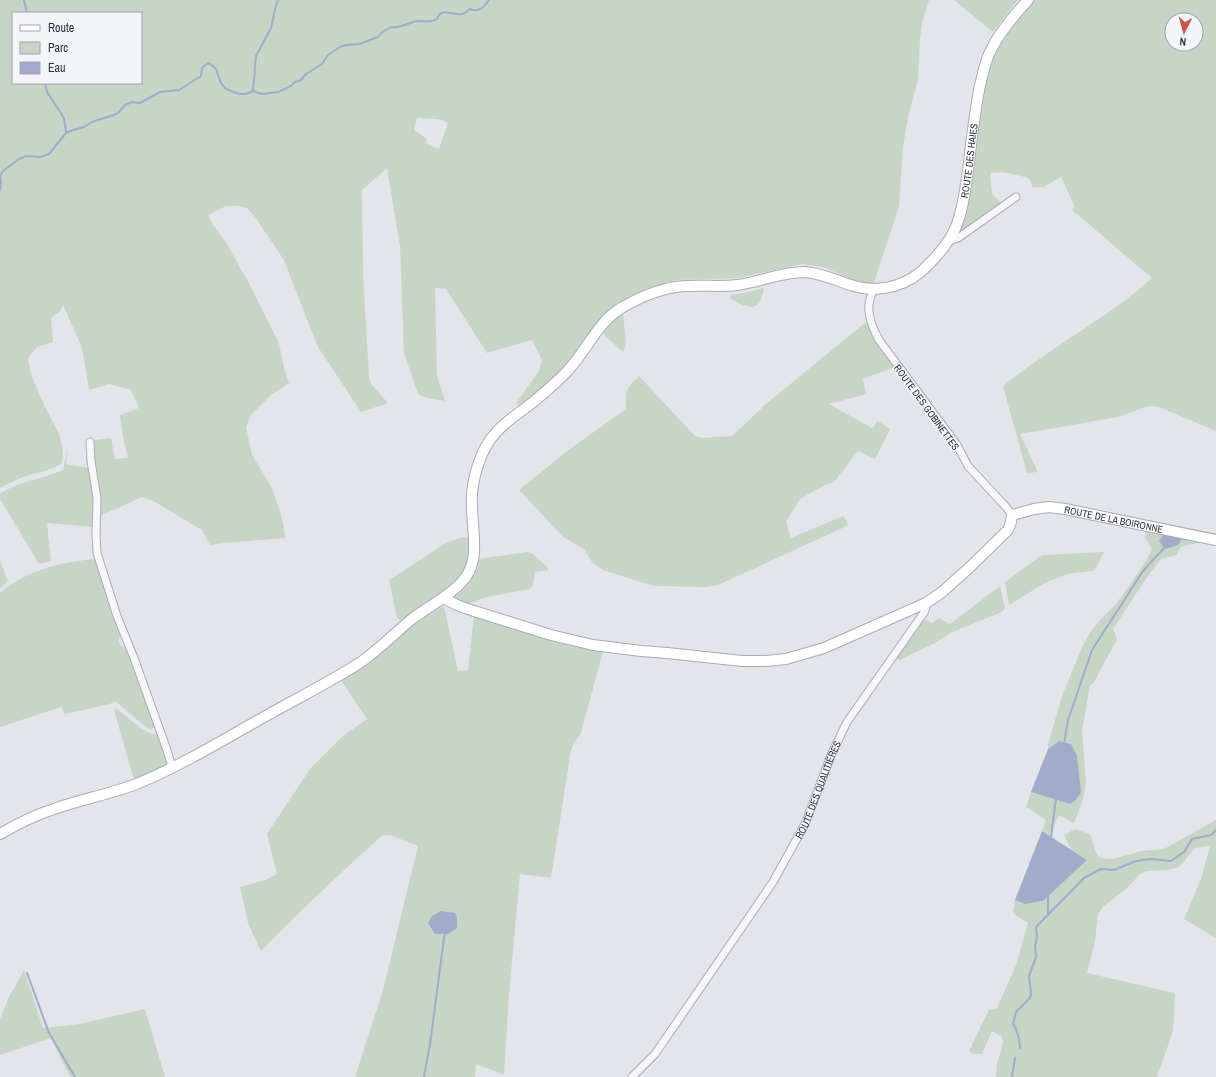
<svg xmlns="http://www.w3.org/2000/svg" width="1216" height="1077" viewBox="0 0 1216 1077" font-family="'Archivo Narrow',sans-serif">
	<rect width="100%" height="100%" fill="#e4e5eb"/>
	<!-- green -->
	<path fill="#c6d5c5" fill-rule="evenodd" d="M0 0H929L922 23 920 40 918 79 908 117 903 147 899 206 873 286 856 281 823 267 802 264 738 278 677 280 628 297 614 306 605 315 564 371 526 403 519 405 516 403 539 371 542 360 532 340 487 353 446 289 435 288 437 376 445 401 424 397 418 394 404 353 400 246 387 168 362 190 363 273 369 376 371 384 388 403 361 412 318 347 311 330 284 260 255 217 247 208 239 206H226L208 215 213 225 227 244 252 289 279 343 283 364 289 383 271 395 251 415 246 427 252 455 272 488 280 511 284 528 285 538 225 543 210 545 202 530 155 502 142 497 116 509 99 516 97 475 94 460V440L111 438 115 459 128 458 123 437 120 415 139 408 131 390 109 384 89 390 82 348 63 305 60 311 51 318 53 342 37 347 28 358 31 374 44 405 60 436 63 452 62 463C51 471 39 472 26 476 17 479 8 484 0 488ZM13 13H141V83H13ZM417 118 438 119 448 123 439 149 427 144 426 138 414 130Z
		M954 0H1018L993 32Z
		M1035 0H1216V431L1159 407 1152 406 1145 407 1118 417 1020 434 1038 472 1027 473 1003 386C1040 356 1081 332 1119 305 1130 297 1141 287 1152 278L1072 210 1075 207 1061 177 1043 187H1033L1029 178 1003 172 990 173 992 194 1003 205 963 234 959 232 968 197 979 106 993 55 1001 41ZM1172 20H1196V44H1172Z
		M764 288C763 292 762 297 760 301 754 313 739 303 731 299L730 295 749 292Z
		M623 313 626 343 623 352 602 333 609 324Z
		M866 322C874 339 883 353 895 367L863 379 866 394 829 404 872 428 878 421 890 429 875 459 858 451 834 482 827 484 800 499 786 522 791 538 843 516 849 525 718 585 706 587 658 586 650 585 603 570 592 562 584 549 563 537 519 490 570 449 626 409C626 389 625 390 639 376L695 436 701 438 732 436 766 404Z
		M68 447 66 464 89 468 94 496 93 527 47 523 51 561 39 564 0 499V494C21 480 41 480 63 470Z
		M1146 528 1201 541 1197 543 1180 547 1177 555 1161 559 1145 580 1113 629 1117 639 1093 684 1090 685 1082 731 1086 782 1083 800 1074 823 1059 815 1049 835 1042 831 1046 820 1026 807 1031 792 1070 804 1059 741 1048 749V744L1062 696 1082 647 1091 631 1101 619 1115 605 1127 589 1147 559 1152 549 1145 538Z
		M470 537 471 560 460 580 403 622 397 618 389 580 446 543 460 538Z
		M528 552 533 554 548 568V570L535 572 533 585 530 589 487 597 465 605 453 598C468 589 475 576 479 559Z
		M1104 552 1096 568 1093 571 1067 574 1043 584 1009 605 1005 582 1042 555Z
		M93 559 96 560 105 591 122 636 118 639 121 646 126 649 156 727 151 729 147 728 115 701 110 704 65 714 61 707 0 727V593C28 570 57 563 93 559Z
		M0 561 8 581 0 588Z
		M1000 586 1005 608 1002 612 950 633 935 643 900 660 896 659 924 619 932 623 939 618 950 624Z
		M444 606 458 671 468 670 474 616 581 648 603 652 581 732 571 750 551 878 520 874 509 995 504 1075 476 1064 475 1077H355L383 990 418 846 390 835H383C341 872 300 911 261 951L248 923 240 887 265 880 277 874 267 834 310 769 343 736 367 719 340 679 378 654 422 618Z
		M117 709C127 716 144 734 156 734 163 740 170 759 164 768L134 780 114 710Z
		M1216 820V938L1184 919 1201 879 1210 846 1195 848 1179 867 1168 870 1146 871 1140 874 1128 887 1103 907 1098 914 1095 942 1087 973 1175 993 1173 1031 1157 1077H996L997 1064 1003 1043 1002 1037 992 1031 982 1054H974L969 1051 989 1010 997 1008 1016 965 1028 923 1015 915 1013 912 1015 900 1025 904 1043 901 1087 860 1071 849 1064 835 1075 829 1090 834 1097 855 1101 858 1114 859 1141 851 1164 849Z
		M24 970 43 1028 80 1024 145 1009 165 1077H70L51 1038 0 1055V1019L9 997Z"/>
	<!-- water -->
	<path fill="#a0acca" d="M1164 534 1182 539 1178 545 1165 549 1159 541Z
		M1059 741 1071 744 1077 756 1081 792 1076 800 1070 804 1031 792 1048 749Z
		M1042 831 1087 860 1043 901 1025 904 1015 900Z
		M441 911 455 913 457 918V928L448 934H435L428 923 432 916Z"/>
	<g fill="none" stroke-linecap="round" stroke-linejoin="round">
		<!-- stream -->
		<path stroke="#a0acca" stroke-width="2" d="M24 0 27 13
			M45 83 47 92 64 118 66 133
			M253 91 256 56 271 28 275 9 278 0
			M0 190 1 183 0 176 3 171 19 159 26 156 41 157 49 154 66 133 70 131 84 127 92 122 114 115 118 113 125 105 132 102 140 103 160 92 179 90 201 76 202 68 208 63 212 65 216 69 221 83 226 89 239 94H246L253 91 262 94 278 92 291 86 295 82 301 80 306 74 322 64 328 55 340 47 346 45 360 44 378 37 381 33 391 27C401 29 408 22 418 21 426 21 431 23 437 19 441 6 453 16 462 14 466 13 467 11 470 9 479 13 484 7 489 0
			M1064 744 1068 720 1092 650 1143 571 1165 547
			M1051 837 1056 798
			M1048 894V915
			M27 973 49 1033 75 1077
			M1020 1048C1020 1042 1017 1028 1013 1024L1016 1012 1029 999 1031 995 1029 976 1036 957 1035 946 1037 937 1036 927 1084 878 1101 869 1114 870 1136 861 1151 859 1171 861 1184 852 1192 839 1211 835 1216 830
			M424 1077 430 1044 445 931
			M1012 1077 1015 1058"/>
		<!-- street casing -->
		<g stroke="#a9abb5" stroke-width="9">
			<g id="street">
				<path d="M948 241 958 238 1016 197"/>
				<path d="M874 289C864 307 870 323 879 340L957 445 968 466 1006 507 1012 515"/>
				<path d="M90 442 91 461 97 498 96 535 97 553 117 616 134 658 167 750 172 767"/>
				<path id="s1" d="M632 1077 655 1054 773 882 805 824 832 753 847 722 925 611 926 603"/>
			</g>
		</g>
		<!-- secondary casing -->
		<g stroke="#a9abb5" stroke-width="12">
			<g id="secondary">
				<path id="s2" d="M443 598 459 606 471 610 551 635 593 645 641 651 667 653 742 661H766L786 659 824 648 926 603 941 593 970 567 1008 530 1011 522 1012 515 1034 509 1049 507 1065 509 1216 540"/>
				<path id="s3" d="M0 834C17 824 35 815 54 809 82 799 111 794 139 783 182 765 223 740 264 717 296 699 330 682 361 662 379 649 395 633 412 619 428 607 446 598 460 584 482 563 472 533 472 506 471 492 474 476 479 462 489 432 508 421 532 403 545 392 559 381 570 368 588 348 599 320 623 307 642 296 664 287 686 286 704 285 721 287 738 285 760 282 781 272 804 272 822 273 837 281 854 286 880 294 910 285 928 265 938 255 949 242 955 229 963 211 965 190 968 171 971 144 974 117 979 90 982 78 984 66 989 54 998 34 1013 17 1028 0"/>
			</g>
		</g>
		<!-- street -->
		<use href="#street" stroke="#f7f7fa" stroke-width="7"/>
		<!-- secondary -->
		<use href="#secondary" stroke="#fff" stroke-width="10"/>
	</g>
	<g text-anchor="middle" stroke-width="3" stroke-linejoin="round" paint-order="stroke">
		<!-- street labels -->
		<g font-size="10" fill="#2c3043" stroke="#f4f5f8">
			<text dy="4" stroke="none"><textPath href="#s3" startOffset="1303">ROUTE DES HAIES</textPath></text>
			<text transform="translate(927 407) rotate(54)" y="4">ROUTE DES GOBINETTES</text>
			<text dy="4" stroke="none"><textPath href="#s2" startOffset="732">ROUTE DE LA BOIRONNE</textPath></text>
			<text dy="4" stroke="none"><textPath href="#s1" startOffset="344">ROUTE DES QUALITIÈRES</textPath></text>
		</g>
	</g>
	<!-- legend -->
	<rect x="12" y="12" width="130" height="72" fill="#f4f5f8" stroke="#a4a6b0"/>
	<rect x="20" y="25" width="20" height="6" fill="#ffffff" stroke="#a4a6b0"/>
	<text x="48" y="32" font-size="12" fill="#2c3043">Route</text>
	<rect x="20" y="42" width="20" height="12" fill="#c6d5c5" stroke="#a4a6b0"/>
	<text x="48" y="52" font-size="12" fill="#2c3043">Parc</text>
	<rect x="20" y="62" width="20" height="12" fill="#a0acca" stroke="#a4a6b0"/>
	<text x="48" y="72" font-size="12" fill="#2c3043">Eau</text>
	<!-- north arrow -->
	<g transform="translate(1184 32) rotate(186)"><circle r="19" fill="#f4f5f8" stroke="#a4a6b0"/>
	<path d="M0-3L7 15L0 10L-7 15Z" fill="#cb544e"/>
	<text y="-6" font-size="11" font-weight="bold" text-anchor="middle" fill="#2c3043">N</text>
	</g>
</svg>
